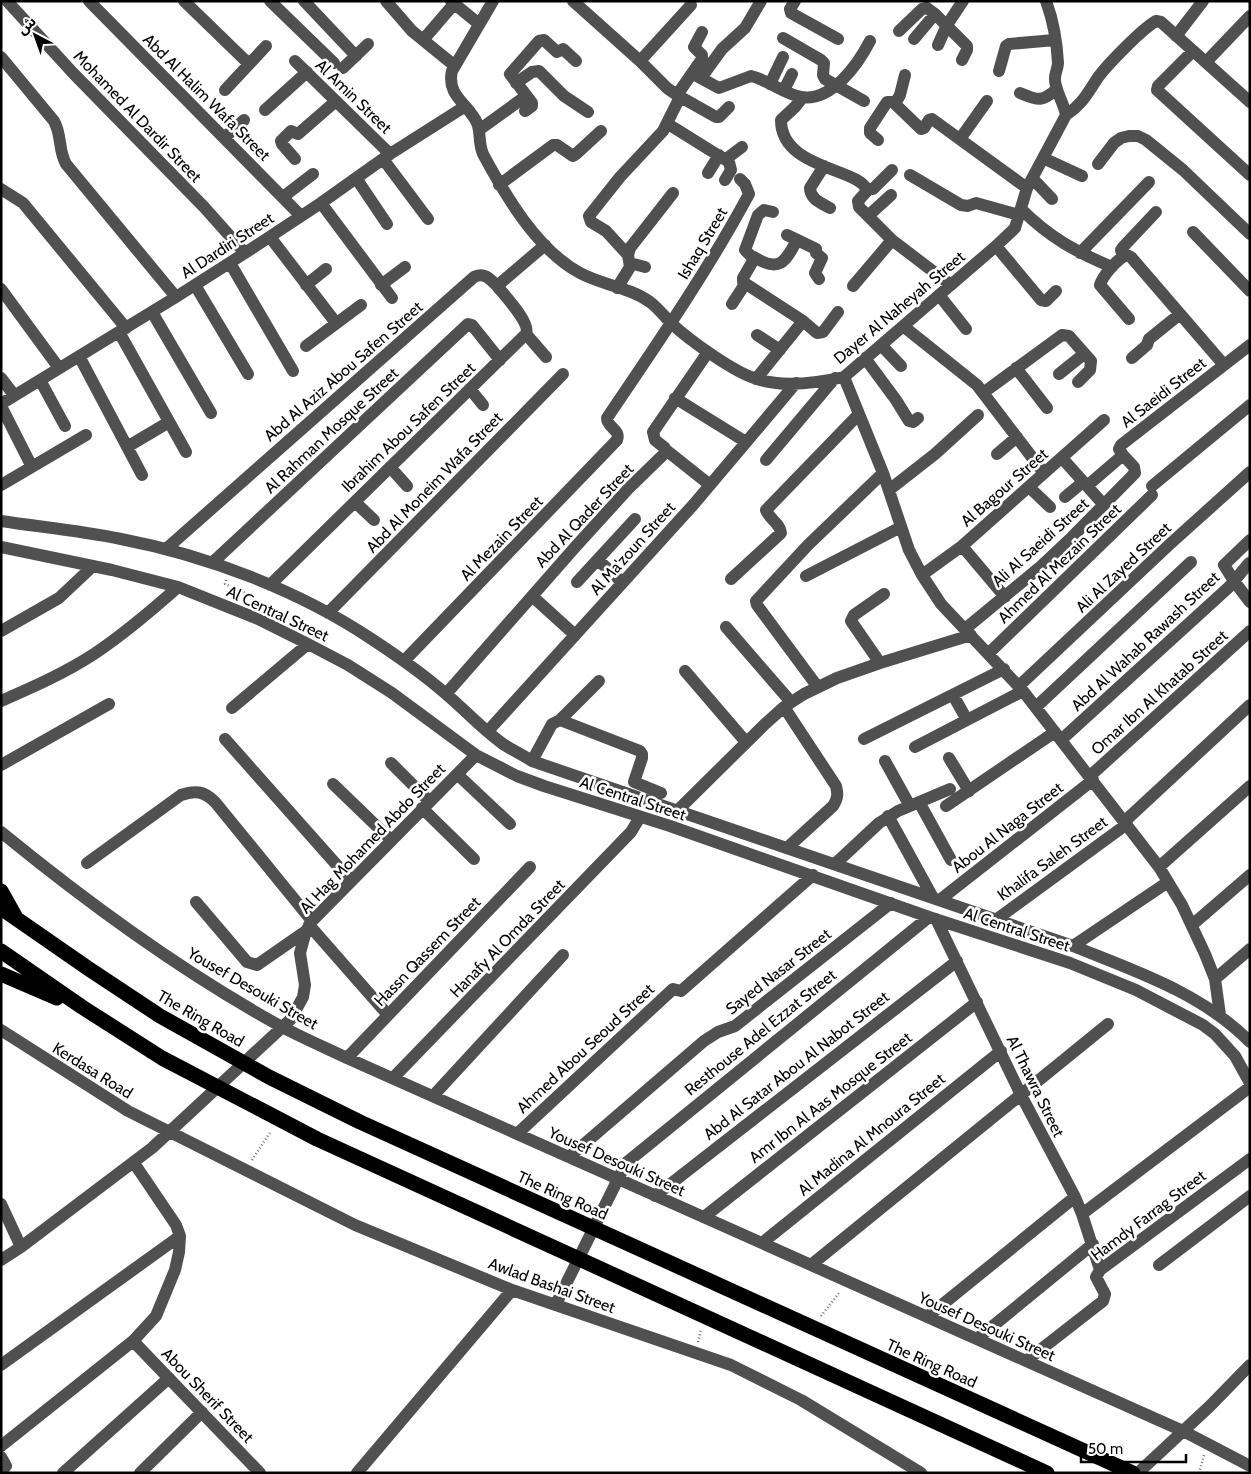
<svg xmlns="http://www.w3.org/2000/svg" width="1251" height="1474" viewBox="0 0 1251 1474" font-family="Cabin,'Noto Sans Arabic',sans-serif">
	<rect width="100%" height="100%" fill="#fff"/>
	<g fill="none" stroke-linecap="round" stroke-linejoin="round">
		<!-- path -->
		<path stroke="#727272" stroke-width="2.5" stroke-dasharray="1 2.5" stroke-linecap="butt" d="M226 580 225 584 248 594 246 600
			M252 1160 271 1131
			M821 1316 839 1293
			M698 1342 701 1330
			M1199 1473 1204 1455"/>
		<!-- minor -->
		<path stroke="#505050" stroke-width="12" d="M7 1 73 73 204 207 245 253
			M89 1 301 216
			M184 1 249 64
			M270 1 334 63
			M304 1 356 56
			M386 1 412 31 455 66
			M451 1 479 24
			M493 1 452 71C446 96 469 104 477 123 481 132 478 142 483 154 505 195 537 250 580 273 602 285 629 287 650 302 658 308 664 316 671 323 689 340 735 373 757 379 784 388 817 383 844 377L996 246 1015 228 1027 188 1066 115C1064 103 1054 89 1055 78 1055 73 1058 68 1058 63 1057 43 1053 20 1046 1
			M573 1 640 61 667 88 677 95 716 117H719L729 107
			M795 1 790 9 791 13 838 39
			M899 31 922 9 927 8 935 14 967 46V50L962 60
			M1176 36 1203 1
			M783 38 821 60 824 63 823 75 825 79 864 101
			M914 39 935 14
			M423 40 454 4
			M938 45 947 25 963 1
			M1193 51 1158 86 1157 90 1250 175
			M1 57 54 121C62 135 58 150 66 164L176 297
			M295 61 390 154
			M640 61 691 5
			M1206 62 1250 16
			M343 68 368 44
			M999 71 1006 46 1009 44 1055 40
			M693 74 719 88 751 76C768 80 784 94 801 97 832 102 858 64 870 41
			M701 78 722 49 745 28 761 1
			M516 83 532 72 539 71 564 96 588 112
			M770 84 783 57
			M225 90 266 46
			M784 90 792 74
			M1020 93C1037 100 1041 103 1057 89
			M677 95 702 59V55L694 47 702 32
			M802 98 795 107 781 120C781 170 862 168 867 191L858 201 859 207 892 240 951 285
			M893 102 921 129 924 128 929 120 932 119 1027 188
			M265 110 307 72
			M525 111 532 106V103L510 74 539 41 544 40 557 52 563 49 576 61
			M1066 115C1083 104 1088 92 1099 76 1109 63 1142 29 1156 21L1161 22 1250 102
			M668 124 729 162 731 170 725 180
			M479 130 526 96
			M224 138 244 120
			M960 139 987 101
			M878 140 870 133V128L887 102H896L900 95 905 75
			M1043 158 1082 176
			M295 159 282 144 281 141 291 131 298 134 336 101
			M383 159 428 219
			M726 159 742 147
			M1098 164 1114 143 1121 138 1129 136H1138L1146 140 1183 170 1250 234
			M824 166 810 188C810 199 821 203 830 208
			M708 173 719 155
			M910 175 961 205 968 206 976 203 1019 215
			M356 178 387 224
			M1033 179 1052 199
			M499 185 553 145H557L573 156 576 154 601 131
			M1 189 23 203 126 328
			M867 189H873L892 170
			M283 197 313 174
			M321 203 392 298
			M1021 209C1049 237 1076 252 1112 267
			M773 212 764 210 758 215 745 250 754 259 743 278V282L803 321 817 333 823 332 838 312
			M868 216 891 195
			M1193 232 1250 291
			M787 235 816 249V253L822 258 815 273 819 279
			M270 237 336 323
			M996 246 1041 300 1046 301 1056 291
			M1080 253 1149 182
			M628 255 606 231 591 222 589 216 620 177 663 131 680 97
			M754 257C780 273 785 262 797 240
			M1123 257 1121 250 1123 247 1156 212
			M230 263 293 371
			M630 263 645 267
			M195 285 248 374
			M306 285 326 269
			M381 285 405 267
			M853 286 892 240
			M617 288 630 267 628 255 630 248 673 193
			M1 289 59 368
			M939 295 966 329
			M732 304 745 284
			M152 312 211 413
			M1129 319 1100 285C1103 275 1118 258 1127 255L1131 257 1224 365
			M903 326 977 385 1044 473
			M119 332 186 452
			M526 334 546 357
			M757 335 780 350
			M881 345 901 366
			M306 346 361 305
			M79 356 142 475
			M865 358 896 400 909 421 913 422 918 418
			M1132 358 1147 345 1149 339 1180 314
			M1016 368 1047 408
			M1059 374 1084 354
			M844 377 883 473 909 550 922 575 941 604 1023 691 1159 867 1182 905 1205 954 1215 979 1220 1015
			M1 378 14 395
			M756 379 803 321
			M40 380 65 426
			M470 389 483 405
			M983 393 1062 335 1069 336 1091 361 1090 370 1078 382
			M675 398 746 442
			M1 404 176 297 245 253 321 203 390 154 464 107
			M1 406 32 467
			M127 447 169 422
			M666 450 710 485
			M997 454 1017 437
			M1062 458 1104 505
			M766 460 835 378
			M390 467 407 486
			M1 485 86 435
			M1087 486 1123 455 1119 449 1121 445 1250 345
			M1152 486 1250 405
			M1029 487 1050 507
			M889 490 935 454 978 415
			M1065 497 1083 482
			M355 502 374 520
			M1 521C41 527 82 531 121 539 205 555 298 590 370 638 396 655 422 673 446 694 465 710 482 729 503 744 512 750 523 755 532 761L1073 946C1135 971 1202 993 1250 1042
			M1250 540 1224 565 1234 581 1250 602
			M962 546 1005 597
			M1 547 112 570 178 587 258 619 308 644 348 665 392 693 476 755 517 776 544 786 670 826 929 917 1070 963 1136 990 1203 1025 1215 1034 1235 1056 1250 1083
			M166 549 474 277C485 272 490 279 497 286L545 245
			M598 560 622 582
			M212 563 468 324 472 325 500 360
			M922 575 962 546 1104 420
			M806 576 901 527
			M731 579 781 533C780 523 769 519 766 510L768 508 859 414
			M577 582 635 519
			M270 585 526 334C531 323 505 296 497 286
			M532 596 575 635
			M328 613 563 374
			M726 627 791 702
			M965 629 1039 568 1072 537 1135 473 1134 467 1123 455
			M1 631 59 598 93 566
			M989 653 1152 495
			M404 661 617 440C621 429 607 428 607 418 657 344 707 272 749 194L745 184 740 179
			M880 663 851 621 854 615 884 594
			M685 671 746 742
			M817 686 757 605 756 601 808 545 883 473
			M1019 686 1170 544 1250 472
			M446 694 577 545 628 489 665 453V448L655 440 653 432 708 352
			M953 695 967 720
			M1 701C33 687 65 673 94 654 124 634 151 611 178 587
			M784 707 836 786C838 794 838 798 833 806L787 848
			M1036 707 1191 562
			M232 708 308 644
			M560 720 640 751 642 754V758L634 782 661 793
			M488 731 694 504 796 383
			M225 739 351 881
			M864 739 1004 669
			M1061 740 1229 587 1249 563
			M915 747 1023 691
			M949 758 969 791
			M532 761 552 724 560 720 599 681
			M885 761 910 806
			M391 763 429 801
			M1 765 109 704
			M457 774 510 824
			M1090 776 1250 631
			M333 784 391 840
			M919 802 951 860
			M946 806 1055 732
			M422 808 474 859
			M677 811 765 724 784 707 804 694 837 678 880 663 971 635
			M888 816 932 896
			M1125 821 1250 705
			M1 832C89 904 182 972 282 1027 303 1038 326 1048 347 1058L1183 1431 1250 1466
			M87 863 181 795C195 790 204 791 215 802L312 921
			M835 864 879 823 898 811 950 789
			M1159 867 1250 786
			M941 899 1093 780
			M196 902 247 962 257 965 306 931
			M936 919 1021 1095 1075 1197 1082 1214 1100 1270
			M997 919 1127 824
			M309 925 388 1015
			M1192 925 1250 875
			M1073 946 1168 882
			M1215 979 1250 949
			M1 1030 128 1111 355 1225 512 1290 731 1365 801 1400 921 1473
			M347 1058 530 867
			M393 1078 631 832 640 817
			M433 1096 563 955
			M517 1134 673 989 681 991 813 875
			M569 1157 704 1041 718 1032 735 1026 891 903
			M655 1196 957 961
			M1 1204 21 1247
			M1082 1214 1250 1087
			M704 1217 977 1002
			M762 1243 1001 1051
			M1 1260 21 1247 152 1148 291 1019 303 997 305 985 300 953 306 931 312 921 476 755
			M811 1265 1108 1024
			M1159 1265 1250 1196
			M556 1304 626 1163 929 917
			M927 1317 1075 1197
			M977 1339 1093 1244
			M133 1341 260 1473
			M1026 1361 1103 1301 1105 1294 1096 1277 1100 1270 1250 1159
			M1 1365 180 1236
			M1 1446 133 1341 156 1316 175 1270 179 1252 180 1236 176 1225 134 1163
			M1 1457 6 1466 1 1471
			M63 1473 169 1378
			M140 1473 202 1412
			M357 1473 512 1290
			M1138 1473 1210 1406 1250 1365"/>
		<!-- highway -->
		<path stroke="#000" stroke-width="15" d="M1 891 15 916
			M1 908 89 969 160 1016 269 1077 360 1122 1133 1473
			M1 951 82 1007 162 1058 317 1139 1047 1473
			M1 974 57 998"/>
	</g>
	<g text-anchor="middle" stroke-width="5" stroke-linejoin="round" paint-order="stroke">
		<!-- street labels -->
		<g font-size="16" fill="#000" stroke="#fff">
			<text transform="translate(354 96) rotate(44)" y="6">Al Amin Street</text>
			<text transform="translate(207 97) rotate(45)" y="6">Abd Al Halim Wafa Street</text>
			<text transform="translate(138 116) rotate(46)" y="6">Mohamed Al Dardir Street</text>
			<text transform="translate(702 243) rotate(-59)" y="6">Ishaq Street</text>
			<text transform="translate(227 245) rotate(-33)" y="6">Al Dardiri Street</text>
			<text transform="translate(899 307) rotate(-40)" y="6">Dayer Al Naheyah Street</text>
			<text transform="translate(343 371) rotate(-41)" y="6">Abd Al Aziz Abou Safen Street</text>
			<text transform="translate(1163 392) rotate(-38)" y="6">Al Saeidi Street</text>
			<text transform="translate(408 427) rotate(-44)" y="6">Ibrahim Abou Safen Street</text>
			<text transform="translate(331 430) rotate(-43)" y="6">Al Rahman Mosque Street</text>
			<text transform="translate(434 482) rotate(-46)" y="6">Abd Al Moneim Wafa Street</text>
			<text transform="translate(1004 487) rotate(-41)" y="6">Al Bagour Street</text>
			<text transform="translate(584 515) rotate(-47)" y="6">Abd Al Qader Street</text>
			<text transform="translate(501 538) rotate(-46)" y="6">Al Mezain Street</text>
			<text transform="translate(1040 542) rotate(-42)" y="6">Ali Al Saeidi Street</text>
			<text transform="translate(632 548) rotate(-48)" y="6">Al Ma'zoun Street</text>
			<text transform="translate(1059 563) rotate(-44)" y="6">Ahmed Al Mezain Street</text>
			<text transform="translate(1123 567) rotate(-43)" y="6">Ali Al Zayed Street</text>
			<text transform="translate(278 613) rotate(25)" y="6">Al Central Street</text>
			<text transform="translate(1145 641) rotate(-43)" y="6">Abd Al Wahab Rawash Street</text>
			<text transform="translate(1159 692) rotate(-42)" y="6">Omar Ibn Al Khatab Street</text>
			<text transform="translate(633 798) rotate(18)" y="6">Al Central Street</text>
			<text transform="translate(1007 827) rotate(-38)" y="6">Abou Al Naga Street</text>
			<text transform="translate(372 838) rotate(-46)" y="6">Al Hag Mohamed Abdo Street</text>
			<text transform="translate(1052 858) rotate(-36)" y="6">Khalifa Saleh Street</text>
			<text transform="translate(1017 929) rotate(18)" y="6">Al Central Street</text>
			<text transform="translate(507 938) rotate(-46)" y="6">Hanafy Al Omda Street</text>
			<text transform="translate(427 951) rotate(-46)" y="6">Hassn Qassem Street</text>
			<text transform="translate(778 971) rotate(-38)" y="6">Sayed Nasar Street</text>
			<text transform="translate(253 988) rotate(30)" y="6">Yousef Desouki Street</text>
			<text transform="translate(201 1018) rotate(30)" y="6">The Ring Road</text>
			<text transform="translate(760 1032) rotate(-39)" y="6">Resthouse Adel Ezzat Street</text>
			<text transform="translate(585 1048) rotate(-43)" y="6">Ahmed Abou Seoud Street</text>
			<text transform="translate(796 1065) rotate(-38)" y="6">Abd Al Satar Abou Al Nabot Street</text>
			<text transform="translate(93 1070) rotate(32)" y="6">Kerdasa Road</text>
			<text transform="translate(1036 1086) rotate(64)" y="6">Al Thawra Street</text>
			<text transform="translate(830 1097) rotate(-38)" y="6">Amr Ibn Al Aas Mosque Street</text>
			<text transform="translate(871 1134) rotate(-39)" y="6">Al Madina Al Mnoura Street</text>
			<text transform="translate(617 1161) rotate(24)" y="6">Yousef Desouki Street</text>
			<text transform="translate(563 1195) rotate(24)" y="6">The Ring Road</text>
			<text transform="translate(1148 1215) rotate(-37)" y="6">Hamdy Farrag Street</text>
			<text transform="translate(552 1285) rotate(20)" y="6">Awlad Bashai Street</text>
			<text transform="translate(987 1326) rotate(24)" y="6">Yousef Desouki Street</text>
			<text transform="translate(932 1363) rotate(24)" y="6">The Ring Road</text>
			<text transform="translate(208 1395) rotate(46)" y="6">Abou Sherif Street</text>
		</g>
	</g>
	<!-- border -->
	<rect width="1251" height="1474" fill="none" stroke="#000000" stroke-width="5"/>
	<!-- north arrow -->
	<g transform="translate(35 35) rotate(319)" stroke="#ffffff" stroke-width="4" paint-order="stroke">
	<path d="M0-4L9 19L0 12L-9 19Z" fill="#000000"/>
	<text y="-8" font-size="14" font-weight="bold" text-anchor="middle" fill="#000000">ش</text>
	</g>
	<!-- scale -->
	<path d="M1081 1454v8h105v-8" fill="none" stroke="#000000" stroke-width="2.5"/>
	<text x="1088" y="1454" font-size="15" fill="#000000" stroke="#ffffff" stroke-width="4" paint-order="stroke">50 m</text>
</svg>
